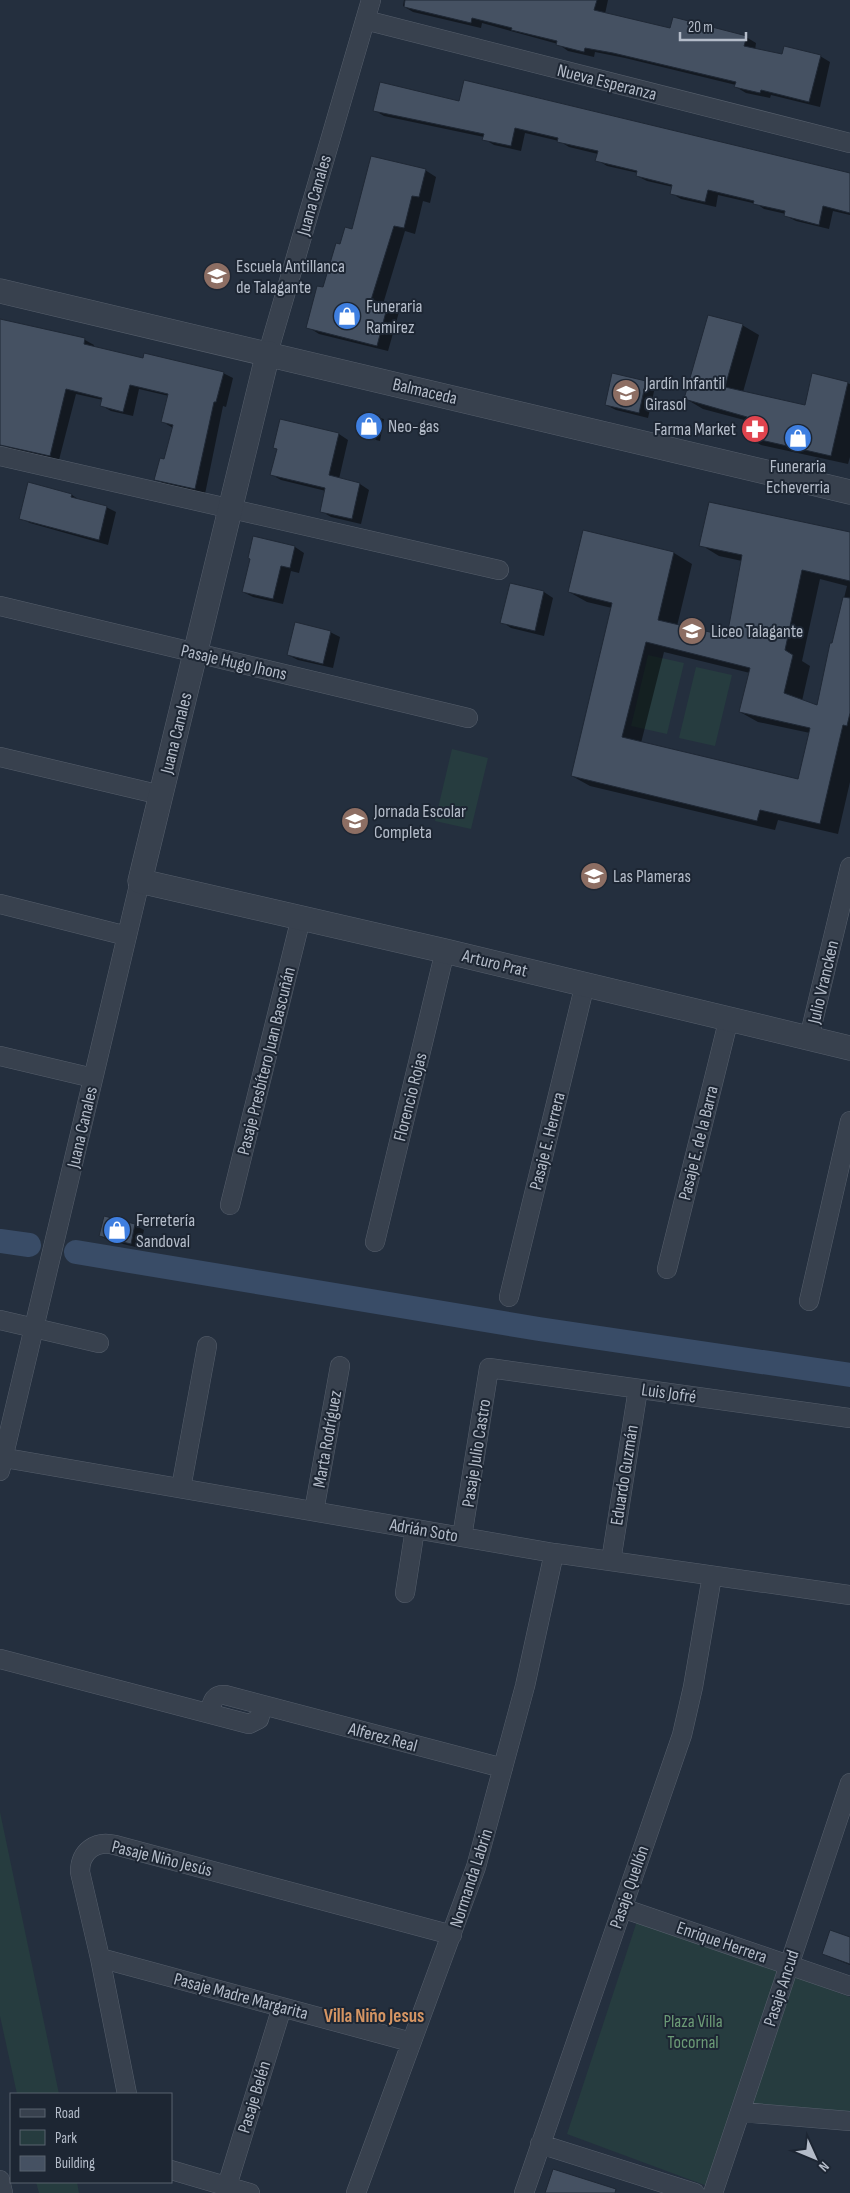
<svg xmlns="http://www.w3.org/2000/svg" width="850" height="2193" viewBox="0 0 850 2193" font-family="'Sofia Sans Condensed',sans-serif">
	<rect width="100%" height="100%" fill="#242f3e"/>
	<!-- green -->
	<path fill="#263c3f" d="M648 655 684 663 667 734 631 726Z
		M696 667 732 675 715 746 679 738Z
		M452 749 488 758 471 829 435 821Z
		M0 1812 59 2094H17L0 2016Z
		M638 1918 850 1997V2114L734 2108 707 2186 567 2134Z
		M36 2182H77L79 2193H39Z"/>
	<!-- shadow -->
	<path fill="#0007" fill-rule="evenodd" d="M404 0H608L605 14 671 30 746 37 756 43 755 50 783 56H820L830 62 820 107 771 95 770 98 746 93 736 87V85L625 58 595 52 594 57 568 51 558 44 482 23 481 28 413 12 403 6Z
		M460 103 850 174V215L833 211 829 229 796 221 786 216V214L764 209 757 204 718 195 716 207 681 199 671 193 673 187 647 181 637 176 638 173 607 166 597 160 598 154 569 147 559 141 525 133 521 151 494 145 484 139V137L384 116 374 110Z
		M425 170 436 177 430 203 423 201 415 234 405 231 383 304 399 312 388 351 319 334 308 327 341 246 353 231Z
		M0 320 85 340 94 345 93 348 144 360 223 373 233 378 226 407 223 406 205 494 165 485 156 479 165 461 173 428 163 422 169 396 139 389 133 416 111 411 102 406 103 400 76 394 59 460 11 449 1 444Z
		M742 325 759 335 743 392 806 406 847 383 850 384V457L848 464 761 445 744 435 748 421 703 409 686 399Z
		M646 382 655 387 648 418 616 410 606 405Z
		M364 413 384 419 380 441 360 436Z
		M281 421 339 434 348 440 339 479 360 484 369 490 361 524 331 517 321 511 326 491 281 480 272 475 278 449 274 448Z
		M29 483 72 495 81 501 106 507 116 512 108 545 30 523 20 518Z
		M584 532 674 553 692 564 677 626 728 638 742 561 719 556 701 545 850 540V782L838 834 778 820 775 830 590 786 572 776 612 608 587 602 569 592ZM820 579 847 586 817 707 802 701 810 666 802 661ZM664 652 750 673 740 712 758 722 810 733 799 780 641 743Z
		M254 538 295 547 304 553 299 573 291 571 283 604 253 597 243 592 251 559Z
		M511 585 544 592 553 598 544 636 511 628 502 622Z
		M330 632 340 637 333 668 298 660 288 655Z
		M105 1217 135 1225 144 1230 140 1248 110 1241 100 1236Z
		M850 1938V1965L823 1954Z"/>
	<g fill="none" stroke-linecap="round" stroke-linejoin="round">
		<!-- canal -->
		<path stroke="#394c67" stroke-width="24" d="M0 1241 29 1245
			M76 1252 539 1329 850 1375"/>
	</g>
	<!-- building -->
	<path fill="#455162" stroke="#1f2835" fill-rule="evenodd" d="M405 0H597L594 10 670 28 673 17 747 36 744 46 782 54 784 46 821 55 809 102 761 90 760 93 734 87 736 82 613 53 585 48 584 52 556 45 557 41 511 30 512 28 472 18 471 23 404 7Z
		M464 80 850 173V213L823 206 819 225 784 216 785 211 753 204 754 201 708 190 705 202 670 194 672 185 636 176 637 171 595 161 598 151 557 142 558 138 515 128 511 146 482 140 484 134 373 111 380 82 459 101Z
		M371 156 426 169 419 197 412 196 404 228 394 226 371 300 388 304 377 346 306 328 317 286 323 287 336 243 340 244 345 227 352 229Z
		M708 315 743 324 725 387 805 405 812 373 848 382 831 456 743 436 747 417 684 399Z
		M0 319 85 338 84 344 143 358 144 353 224 372 216 402H214L195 489 154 480 160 458 164 459 173 425 161 422 168 394 130 385 123 412 100 406 102 398 66 389 50 456 0 445Z
		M612 373 646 381 639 413 605 405Z
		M363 412 380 415 375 440 359 436Z
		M280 419 339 433 329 475 360 483 352 519 320 512 325 488 270 475 277 449 273 448Z
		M28 482 72 494 71 497 107 506 99 540 19 519Z
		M709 502 850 532V581L802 570 785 650 793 655 784 693 817 705 830 643H832L843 597 850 598V713L847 726 843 725 820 824 760 810 757 821 571 776 612 603 568 592 583 530 674 552 658 620 727 636 742 555 699 546ZM646 642 750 668 739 712 810 728 798 779 622 737Z
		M253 536 295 546 290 568 281 566 273 599 242 592 250 559 248 558Z
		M510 583 544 591 535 631 500 623Z
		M295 622 331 631 323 664 287 655Z
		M104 1216 135 1224 131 1244 99 1236Z
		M830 1930 850 1937V1964L822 1954Z
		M553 2169 616 2189 615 2193H545Z"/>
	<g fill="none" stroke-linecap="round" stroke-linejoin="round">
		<!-- minor casing -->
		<g stroke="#565f6c" stroke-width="20">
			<path id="minor" d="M365 20 850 143
				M268 353 371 0
				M0 456 499 570
				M0 606 468 718
				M0 757 161 795
				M0 904 127 936
				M809 1038 850 867
				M0 1056 93 1078
				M230 1205 301 918
				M375 1242 445 951
				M667 1269 729 1018
				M509 1297 585 984
				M809 1301 850 1121
				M0 1320 99 1343
				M0 1457 554 1553 850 1595
				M0 1471 140 881
				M181 1488 207 1346
				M314 1511 340 1366
				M462 1537 489 1368 850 1418
				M611 1561 638 1389
				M405 1593 415 1529
				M0 1659 249 1724 259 1719 263 1705
				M209 1713C212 1703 213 1694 225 1695L503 1768
				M622 1908 850 1986
				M100 1958 411 2042
				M127 2094 100 1958 80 1872C80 1851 96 1840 115 1845L452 1935
				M741 2112 850 2121
				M540 2144 695 2193
				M171 2170 250 2193
				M0 2180 3 2193
				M227 2186 282 2007
				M356 2193 476 1867 525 1686 554 1553
				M524 2193 682 1735 693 1687 712 1576
				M713 2193 850 1783"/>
		</g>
		<!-- tertiary casing -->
		<g stroke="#565f6c" stroke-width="25">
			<path id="tertiary" d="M0 291 850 492
				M268 353 140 881 445 951 850 1048"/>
		</g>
		<!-- minor -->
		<use href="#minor" stroke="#38414e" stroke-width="19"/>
		<!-- tertiary -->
		<use href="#tertiary" stroke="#38414e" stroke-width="24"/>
	</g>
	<!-- icons -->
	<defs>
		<g id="school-disc" transform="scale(1.4375)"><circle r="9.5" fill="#8d6e63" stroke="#1d2633"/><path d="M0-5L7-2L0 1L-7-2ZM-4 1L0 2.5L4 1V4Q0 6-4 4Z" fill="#fff"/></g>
		<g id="shop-disc" transform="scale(1.4375)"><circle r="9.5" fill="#3f7fe0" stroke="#1d2633"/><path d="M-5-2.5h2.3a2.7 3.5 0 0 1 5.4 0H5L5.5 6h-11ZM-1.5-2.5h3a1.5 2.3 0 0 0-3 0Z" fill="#fff"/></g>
		<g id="pharmacy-disc" transform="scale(1.4375)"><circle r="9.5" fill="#e0444e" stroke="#1d2633"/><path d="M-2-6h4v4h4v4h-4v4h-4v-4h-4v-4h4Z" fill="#fff"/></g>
	</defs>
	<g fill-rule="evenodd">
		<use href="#school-disc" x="217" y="276"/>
		<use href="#shop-disc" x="347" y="316"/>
		<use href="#school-disc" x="626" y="393"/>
		<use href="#shop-disc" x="369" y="426"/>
		<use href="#pharmacy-disc" x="755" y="429"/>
		<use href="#shop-disc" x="798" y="438"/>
		<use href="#school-disc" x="692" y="631"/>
		<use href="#school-disc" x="355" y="821"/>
		<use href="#school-disc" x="594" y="876"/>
		<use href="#shop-disc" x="117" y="1230"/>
	</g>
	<g text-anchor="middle" stroke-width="4" stroke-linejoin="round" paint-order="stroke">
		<!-- street labels -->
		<g font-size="18" fill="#b4bcc9" stroke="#1d2633">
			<text transform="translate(607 82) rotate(14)" y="6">Nueva Esperanza</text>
			<text transform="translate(314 195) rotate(-74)" y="6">Juana Canales</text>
			<text transform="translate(425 391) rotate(13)" y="6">Balmaceda</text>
			<text transform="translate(234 662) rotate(13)" y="6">Pasaje Hugo Jhons</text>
			<text transform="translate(176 733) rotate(-76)" y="6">Juana Canales</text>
			<text transform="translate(495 963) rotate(14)" y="6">Arturo Prat</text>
			<text transform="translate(823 982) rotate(-77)" y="6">Julio Vrancken</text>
			<text transform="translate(266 1061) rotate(-76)" y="6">Pasaje Presbítero Juan Bascuñán</text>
			<text transform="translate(410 1097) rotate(-76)" y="6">Florencio Rojas</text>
			<text transform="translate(82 1127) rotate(-77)" y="6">Juana Canales</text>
			<text transform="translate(547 1141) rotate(-76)" y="6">Pasaje E. Herrera</text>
			<text transform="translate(698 1143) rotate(-76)" y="6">Pasaje E. de la Barra</text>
			<text transform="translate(669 1393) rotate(8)" y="6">Luis Jofré</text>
			<text transform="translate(327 1439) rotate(-80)" y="6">Marta Rodríguez</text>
			<text transform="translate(476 1453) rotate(-81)" y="6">Pasaje Julio Castro</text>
			<text transform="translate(624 1475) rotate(-81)" y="6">Eduardo Guzmán</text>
			<text transform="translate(424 1530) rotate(10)" y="6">Adrián Soto</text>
			<text transform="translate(383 1737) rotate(15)" y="6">Alferez Real</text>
			<text transform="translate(162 1858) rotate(14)" y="6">Pasaje Niño Jesús</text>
			<text transform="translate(471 1878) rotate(-72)" y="6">Normanda Labrin</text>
			<text transform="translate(629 1887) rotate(-71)" y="6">Pasaje Quellón</text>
			<text transform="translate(722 1942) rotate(19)" y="6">Enrique Herrera</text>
			<text transform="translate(781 1988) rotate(-72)" y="6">Pasaje Ancud</text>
			<text transform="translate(241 1996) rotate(15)" y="6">Pasaje Madre Margarita</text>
			<text transform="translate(254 2097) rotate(-73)" y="6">Pasaje Belén</text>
		</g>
		<!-- poi labels -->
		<g font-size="18" fill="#b4bcc9" stroke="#1d2633" text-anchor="start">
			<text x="236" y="272">Escuela Antillanca<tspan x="236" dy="21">de Talagante</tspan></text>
			<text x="366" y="312">Funeraria<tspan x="366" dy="21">Ramirez</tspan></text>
			<text x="645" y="389">Jardín Infantil<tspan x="645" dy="21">Girasol</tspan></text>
			<text x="388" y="432">Neo-gas</text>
			<text x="736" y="435" text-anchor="end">Farma Market</text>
			<text x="798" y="472" text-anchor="middle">Funeraria<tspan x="798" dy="21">Echeverria</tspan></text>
			<text x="711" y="637">Liceo Talagante</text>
			<text x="374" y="817">Jornada Escolar<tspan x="374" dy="21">Completa</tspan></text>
			<text x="613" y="882">Las Plameras</text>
			<text x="136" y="1226">Ferretería<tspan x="136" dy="21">Sandoval</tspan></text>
		</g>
		<!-- park labels -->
		<g font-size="18" fill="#6b9a76" stroke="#1d2633">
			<text x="693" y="2027">Plaza Villa<tspan x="693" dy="21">Tocornal</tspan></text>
		</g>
		<!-- neighbourhood labels -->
		<g font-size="19" font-weight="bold" fill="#d59563" stroke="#1d2633">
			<text x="374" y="2022">Villa Niño Jesus</text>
		</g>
	</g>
	<!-- legend -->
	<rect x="10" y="2093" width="162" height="90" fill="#1d2633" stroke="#59626f"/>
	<rect x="20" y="2109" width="25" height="8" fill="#38414e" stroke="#59626f"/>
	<text x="55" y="2118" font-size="15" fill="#b4bcc9">Road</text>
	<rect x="20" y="2130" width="25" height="15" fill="#263c3f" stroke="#59626f"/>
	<text x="55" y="2143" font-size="15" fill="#b4bcc9">Park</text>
	<rect x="20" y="2156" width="25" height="15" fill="#455162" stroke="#59626f"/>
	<text x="55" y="2168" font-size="15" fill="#b4bcc9">Building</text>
	<!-- north arrow -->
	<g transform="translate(815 2158) rotate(134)" stroke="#1d2633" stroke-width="4" paint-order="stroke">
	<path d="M0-4L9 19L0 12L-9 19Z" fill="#b4bcc9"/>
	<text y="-8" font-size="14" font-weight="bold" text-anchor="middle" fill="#b4bcc9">N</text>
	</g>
	<!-- scale -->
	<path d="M680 32v8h66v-8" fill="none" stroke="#b4bcc9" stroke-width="2.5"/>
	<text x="688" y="32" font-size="15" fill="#b4bcc9" stroke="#1d2633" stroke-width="4" paint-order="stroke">20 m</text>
</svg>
